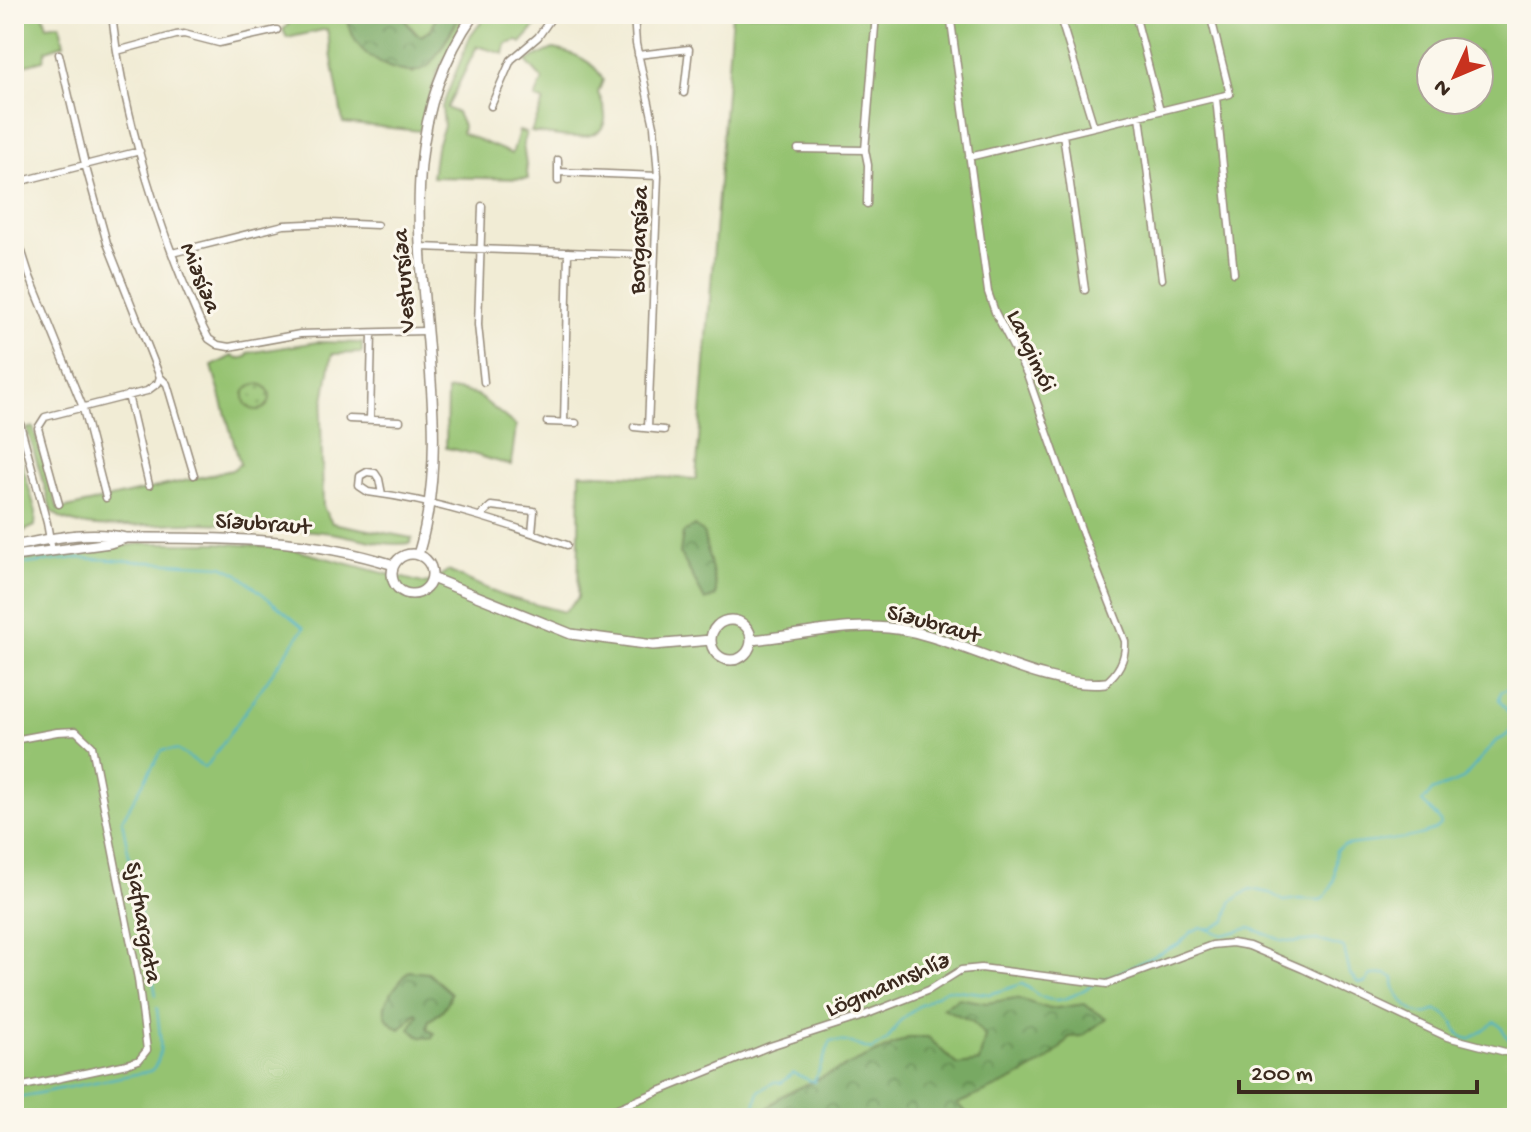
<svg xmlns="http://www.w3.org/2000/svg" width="1531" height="1132" viewBox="0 0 1531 1132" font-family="'Gochi Hand',sans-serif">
	<defs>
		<pattern id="forest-crowns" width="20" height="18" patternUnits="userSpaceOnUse" patternTransform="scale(2)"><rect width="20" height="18" fill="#78a963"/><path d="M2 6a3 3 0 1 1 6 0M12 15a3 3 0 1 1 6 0" fill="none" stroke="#648a51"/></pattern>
		<pattern id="park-dots" width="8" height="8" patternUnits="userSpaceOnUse" patternTransform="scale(2)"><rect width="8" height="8" fill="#95c371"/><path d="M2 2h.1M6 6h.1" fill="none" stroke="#7b9f5c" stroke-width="1.8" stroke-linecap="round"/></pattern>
	</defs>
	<rect width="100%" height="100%" fill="#fbf7ec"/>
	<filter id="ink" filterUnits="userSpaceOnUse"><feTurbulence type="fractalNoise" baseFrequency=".0125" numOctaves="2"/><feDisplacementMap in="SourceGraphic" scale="16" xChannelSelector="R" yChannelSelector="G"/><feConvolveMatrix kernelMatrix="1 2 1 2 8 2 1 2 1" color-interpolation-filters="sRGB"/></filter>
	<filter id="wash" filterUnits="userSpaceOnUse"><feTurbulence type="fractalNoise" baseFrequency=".006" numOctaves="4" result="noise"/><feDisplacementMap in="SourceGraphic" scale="32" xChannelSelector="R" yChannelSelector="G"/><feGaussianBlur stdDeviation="1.8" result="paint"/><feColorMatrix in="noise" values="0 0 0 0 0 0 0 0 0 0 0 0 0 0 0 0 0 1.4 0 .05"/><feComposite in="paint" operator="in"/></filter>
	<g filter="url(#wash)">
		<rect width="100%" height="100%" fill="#f1ecd5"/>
		<!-- grass -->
		<path fill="#95c371" stroke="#687648" stroke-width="2" fill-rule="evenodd" d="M14 14H43L47 26 60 24 64 44 46 50 43 60 14 68Z
			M297 14H346C357 48 379 66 413 73L436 56 462 14H470L437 73 420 131 343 123 327 29 287 38 283 30Z
			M400 14H437L432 29 421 36 416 33Z
			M487 14H547L521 43 518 41 506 44 504 54 477 46 447 108 457 113 463 126 462 133 512 154 519 131 526 133 523 144 528 179 432 177 436 148 444 126 442 107 470 37Z
			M732 14H1517V1118H14V561L145 543H218L287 548 426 584 448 571 503 596 564 612 578 598 580 473 696 479ZM1431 52H1479V100H1431Z
			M553 49C572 52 595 61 603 80L598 93C626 150 565 137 531 132L544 102 535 98 543 80 526 61Z
			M317 342 362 343V353L332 354 321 418 323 507 332 523 412 538 410 543C383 547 358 537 331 533 285 528 236 523 190 523 155 522 76 537 52 511L27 429 33 427 58 510 232 470 240 464 212 366 232 356 237 359 247 357 248 353Z
			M459 390 477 395 516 426 511 465C488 460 469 451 446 448L447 391Z
			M14 437 36 512 35 526 24 531 18 542 14 543Z"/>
		<!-- forest -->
		<path fill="url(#forest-crowns)" stroke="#5a6a40" stroke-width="2" d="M346 14H400L415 33 421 36 432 29 437 14H462C452 26 437 60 428 66 408 81 369 62 357 43 351 35 349 23 346 14Z
			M694 526 703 532 716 587V596L705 600 680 553 683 533Z
			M409 971 428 973 451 993C448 1005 441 1014 429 1020L427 1028 434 1033 432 1038 420 1037 410 1029 418 1015 416 1013 400 1029C368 1013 394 989 409 971Z
			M958 998 987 1003 1016 998 1050 1009 1084 1004 1106 1019 1082 1036 1069 1037C1050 1069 990 1089 957 1104L973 1118H757L781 1096 910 1037H928L957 1065 979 1062 985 1036 972 1021 942 1008Z"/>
		<!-- park -->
		<path fill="url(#park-dots)" stroke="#687648" stroke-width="2" d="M244 397a13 13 0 1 1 26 0a13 13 0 1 1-26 0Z"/>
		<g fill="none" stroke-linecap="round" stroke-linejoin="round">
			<!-- stream -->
			<path stroke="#4bb3c9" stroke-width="2" d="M26 564 76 558 222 566 237 573 304 628 209 763 204 767 177 750H162L122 820 156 995
				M1510 713 1508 709 1511 707 1517 708
				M1207 928 1211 929 1226 921 1231 902 1250 889 1270 893 1284 901 1298 899 1321 900C1340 884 1333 870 1336 850L1343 846C1365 841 1428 841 1441 824L1439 819 1422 802 1432 791 1463 779 1496 741C1506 738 1510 732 1516 723L1499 700 1501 692 1517 685
				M1102 981 1179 944 1191 932 1201 927 1223 935 1250 928 1281 940 1295 942 1317 940 1344 948 1350 974 1358 983H1365L1371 975 1387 974 1394 978C1393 992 1408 1014 1424 1014 1428 1014 1433 1011 1437 1010 1461 1020 1452 1037 1470 1039L1495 1022C1505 1027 1506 1042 1517 1047
				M14 1098 151 1071C167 1056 158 1028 157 1008
				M413 1118 421 1115 434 1118
				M752 1118 759 1091 774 1082 781 1083 793 1073 814 1082 831 1041 847 1042 871 1050 887 1040 900 1021 917 1007 947 989 990 994 1022 984C1029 987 1032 991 1038 995 1057 1007 1076 995 1092 985"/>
		</g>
	</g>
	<g filter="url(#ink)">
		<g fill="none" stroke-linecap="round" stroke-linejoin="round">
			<!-- street casing -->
			<g stroke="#968b7a" stroke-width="9">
				<path id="street" d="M112 14C121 99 149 197 181 277 190 297 198 320 209 339L218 345 229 347 300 334 425 331
					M634 14 636 44 654 126 658 176 648 428
					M950 14 988 292 995 312 1027 374 1082 532 1125 641C1126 659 1119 672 1105 683
					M1059 14 1094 127
					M1135 14 1160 111
					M117 51 176 35 184 34 219 43 277 30
					M59 54 85 164 107 243 160 377 158 383 147 391 45 417 38 428 59 504
					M638 55 689 49 684 93
					M1216 98 1234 273
					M491 106 511 60 538 37 554 14
					M1140 116 1162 279
					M1063 134 1085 290
					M798 149 865 150
					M969 157 1230 94 1210 14
					M558 160V181
					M558 172 658 176
					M14 183 140 151
					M867 204 868 165 865 150 876 14
					M482 206 478 325 484 382
					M14 227 30 277 82 405 106 498
					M420 247 654 255
					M172 253 284 225 329 223 377 225
					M160 377 167 384 194 475
					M128 395 149 485
					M14 402 47 523 52 551
					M349 419 400 421
					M370 420 372 333
					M547 422 576 423
					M564 423 568 252
					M634 427 664 430
					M382 494 379 479 375 473 367 472 360 476 359 486 368 492C438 501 500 522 567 545
					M481 515 491 506 534 511 532 533
					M14 740 57 732 76 731 92 746 138 979 147 1050 139 1060 127 1064 14 1088
					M593 1118 770 1046 857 1018 929 990 961 970 981 968 1107 984 1212 945 1232 943 1249 946 1303 969 1447 1037 1517 1055"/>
			</g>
			<!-- secondary casing -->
			<g stroke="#968b7a" stroke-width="12">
				<path id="secondary" d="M14 546C50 539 89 529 126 538 221 538 302 536 394 565
					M392 574a20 20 0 1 1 40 0a20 20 0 1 1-40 0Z
					M418 555C472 375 357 181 474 14
					M14 556 110 543 126 538
					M432 578 571 634 653 645 711 640
					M711 640a20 20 0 1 1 40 0a20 20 0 1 1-40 0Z
					M751 640C807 635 853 620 909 631 970 643 1044 689 1105 683"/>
			</g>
			<!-- street -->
			<use href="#street" stroke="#fff" stroke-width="6"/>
			<!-- secondary -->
			<use href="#secondary" stroke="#fff" stroke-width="9"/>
		</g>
	</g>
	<g text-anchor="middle" stroke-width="6" stroke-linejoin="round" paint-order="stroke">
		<!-- street labels -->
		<g font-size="24" fill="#3b2a1e" stroke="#fbf7ec">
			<text transform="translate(637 240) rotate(-88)" y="8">Borgarsíða</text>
			<text transform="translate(202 277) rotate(68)" y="8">Miðsíða</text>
			<text transform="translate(402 281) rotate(-94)" y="8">Vestursíða</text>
			<text transform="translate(1033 350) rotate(65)" y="8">Langimói</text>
			<text transform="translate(263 522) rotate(4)" y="8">Síðubraut</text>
			<text transform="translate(934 622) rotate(15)" y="8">Síðubraut</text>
			<text transform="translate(145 922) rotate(80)" y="8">Sjafnargata</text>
			<text transform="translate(887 983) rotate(-23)" y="8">Lögmannshlíð</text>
		</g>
	</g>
	<!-- margin -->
	<rect width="1531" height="1132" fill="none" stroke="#fbf7ec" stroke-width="48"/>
	<!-- north arrow -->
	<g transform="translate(1455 76) rotate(226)"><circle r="38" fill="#fbf7ec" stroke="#aea59a" stroke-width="2"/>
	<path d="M0-6L14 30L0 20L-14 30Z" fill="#c8321e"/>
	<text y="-12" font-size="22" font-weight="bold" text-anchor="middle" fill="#3b2a1e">N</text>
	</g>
	<!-- scale -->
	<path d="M1239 1080v12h238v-12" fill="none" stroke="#3b2a1e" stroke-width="4"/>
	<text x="1251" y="1080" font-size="24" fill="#3b2a1e" stroke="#fbf7ec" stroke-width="6" paint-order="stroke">200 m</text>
</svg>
